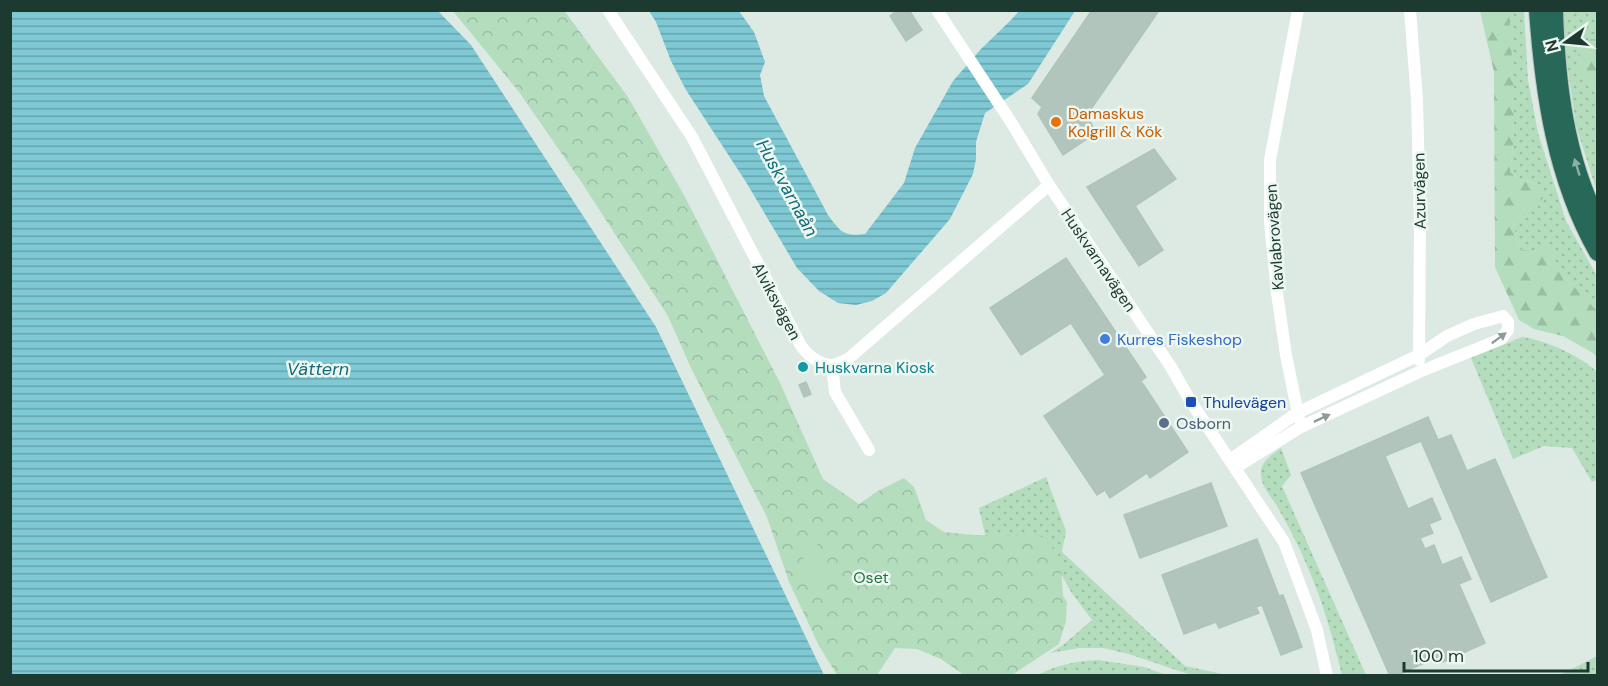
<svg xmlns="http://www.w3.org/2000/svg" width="1608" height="686" viewBox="0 0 1608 686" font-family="'DM Sans',sans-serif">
	<defs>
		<pattern id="grass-dots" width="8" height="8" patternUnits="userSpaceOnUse" patternTransform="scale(1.5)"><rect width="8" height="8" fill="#b3ddbd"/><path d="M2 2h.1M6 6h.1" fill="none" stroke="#9abea3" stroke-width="1.8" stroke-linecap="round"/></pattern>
		<pattern id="forest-firs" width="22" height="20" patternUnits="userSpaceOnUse" patternTransform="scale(1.5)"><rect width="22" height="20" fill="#b3ddbd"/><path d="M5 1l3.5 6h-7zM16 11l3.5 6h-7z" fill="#9abea3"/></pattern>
		<pattern id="park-crowns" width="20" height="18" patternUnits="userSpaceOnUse" patternTransform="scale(1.5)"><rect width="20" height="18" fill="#b3ddbd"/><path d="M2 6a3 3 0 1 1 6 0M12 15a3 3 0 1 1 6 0" fill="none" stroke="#9abea3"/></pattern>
		<pattern id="water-rules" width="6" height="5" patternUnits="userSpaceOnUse" patternTransform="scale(1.5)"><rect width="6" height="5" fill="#7fc9d4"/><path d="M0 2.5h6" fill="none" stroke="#67a4ad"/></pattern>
	</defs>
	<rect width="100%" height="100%" fill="#dceae3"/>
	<!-- grass -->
	<path fill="url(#grass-dots)" d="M1508 11H1524L1528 80 1538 133 1566 221 1597 276V311L1537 252 1519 249 1513 223 1527 208 1533 183 1519 179 1510 172C1518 119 1510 64 1508 11Z
		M1563 11H1597V192L1576 126 1566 57Z
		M1522 337C1545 340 1581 356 1597 372V480L1592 482 1572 448 1544 446 1513 459 1471 358Z
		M1281 448 1291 475 1282 486 1366 675H1342C1333 639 1323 601 1307 566 1299 546 1289 527 1278 508 1273 499 1262 487 1261 476 1259 463 1271 455 1281 448Z
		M1046 477 1066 531 1062 552 1185 666 1227 675H1191L1129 654 1103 648H1079L1050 653 1063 645 1092 620 1071 592 1055 563 987 543 979 508Z
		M1597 656V675H1560Z
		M1098 660 1144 667 1166 675H1038C1056 665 1077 661 1098 660Z"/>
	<!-- forest -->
	<path fill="url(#forest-firs)" d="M1480 11H1509C1512 64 1518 119 1510 172L1519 179 1533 183 1544 198 1527 208 1513 223 1519 249 1537 252 1549 246 1561 273 1597 311V357L1593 353 1563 336 1534 329 1519 320 1495 267 1494 72Z
		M1592 39 1597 40V85C1580 78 1571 67 1581 49 1585 44 1586 41 1592 39Z"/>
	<!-- park -->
	<path fill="url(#park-crowns)" d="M563 10 566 13 628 97 685 197 780 383 823 479 859 504 878 491 904 478 914 487 926 520 944 532 974 535H1039L1057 550 1061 567 1063 596 1067 602 1066 621 1059 644 1012 675H964L941 659 917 649 895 648 877 675H837L819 646 789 582 767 517 691 368 668 316 580 180 519 92 453 11Z"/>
	<!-- garden -->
	<path fill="#b3ddbd" d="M813 536 831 572 814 581 796 544Z"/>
	<!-- water -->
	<path fill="url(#water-rules)" d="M10 11H438L471 45 656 327 824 675H11Z
		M649 11H739L754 32 765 62 760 75 764 96 828 215C840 231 843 237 865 234L904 183 915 148 953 81 981 49 1011 20 1019 11H1075L1028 84 985 113 976 142V159L973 174 950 219 886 293 872 301 856 305 838 303 819 291 797 268 746 182 686 90 671 61 656 22Z"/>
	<!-- building -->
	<path fill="#b2c5bc" stroke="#afc4ba" stroke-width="1.5" d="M898 10H909L922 30 906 41 890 16Z
		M1092 10H1155L1158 12 1087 115 1096 133 1063 155 1038 114 1042 107 1032 98Z
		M1154 149 1176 179 1135 206 1163 250 1139 266 1087 187Z
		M1066 258 1146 377 1141 381 1188 452 1150 478 1147 473 1110 498 1105 490 1097 495 1044 416 1105 375 1071 323 1021 355 990 308Z
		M803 361 808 368 802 373 797 365Z
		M806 382 811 394 804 397 799 385Z
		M1428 417 1438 440 1451 435 1467 471 1495 459 1547 577 1491 602 1421 441 1385 456 1408 509 1432 498 1441 519 1429 524 1433 533 1420 538 1425 549 1434 545 1442 565 1461 557 1471 579 1459 584 1485 643 1443 662 1440 656 1395 676H1390L1301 473Z
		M1211 483 1227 526 1140 558 1124 515Z
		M1257 539 1279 596 1283 595 1302 647 1281 655 1262 605 1256 607 1259 613 1219 628 1216 622 1184 634 1162 575Z"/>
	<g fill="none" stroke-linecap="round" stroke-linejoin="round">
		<!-- highway casing -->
		<g stroke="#bbc4c1" stroke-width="20">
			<path id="highway" d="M1538 10C1544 94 1556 178 1598 252
				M1554 10C1556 82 1565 158 1598 222"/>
		</g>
		<!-- minor -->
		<path stroke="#fff" stroke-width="12" d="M608 10 692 137 800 344C806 354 820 366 833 365 838 364 843 361 848 359L1049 185
			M937 10 1011 122 1049 185 1171 367 1191 402 1284 542 1317 630 1327 676
			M1298 10 1270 160V222L1277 293 1286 355 1299 419
			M1410 10 1417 100 1420 221 1419 360
			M832 365 835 392 869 450
			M1230 460 1297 413 1419 355 1447 336 1474 324 1503 316 1508 322V330L1501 339 1419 372 1301 427 1235 468"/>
		<!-- highway -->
		<use href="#highway" stroke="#276859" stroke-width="18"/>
	</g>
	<!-- one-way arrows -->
	<defs><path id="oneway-solid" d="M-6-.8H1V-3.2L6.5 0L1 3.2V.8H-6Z" transform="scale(1.5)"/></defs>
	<use fill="#8ab0a5" href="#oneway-solid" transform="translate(1577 167) rotate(-107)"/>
	<g fill="#8e9c98">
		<use href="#oneway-solid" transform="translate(1499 338) rotate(-36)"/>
		<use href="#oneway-solid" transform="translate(1322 418) rotate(-25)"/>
	</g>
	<!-- markers -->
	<circle fill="#e8710a" stroke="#edf7f1" stroke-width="2" cx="1056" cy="122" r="6"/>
	<circle fill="#3f7fe0" stroke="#edf7f1" stroke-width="2" cx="1105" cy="339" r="6"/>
	<circle fill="#0f9aa8" stroke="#edf7f1" stroke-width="2" cx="803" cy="367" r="6"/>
	<rect fill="#1a4fb4" stroke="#edf7f1" stroke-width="2" x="1185" y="396" width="12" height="12" rx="3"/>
	<circle fill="#5c6f8a" stroke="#edf7f1" stroke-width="2" cx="1164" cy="423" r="6"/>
	<g text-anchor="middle" stroke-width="5" stroke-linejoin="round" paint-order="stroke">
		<!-- food labels -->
		<g font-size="16" fill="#c56008" stroke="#edf7f1" text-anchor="start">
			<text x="1068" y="119">Damaskus<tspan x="1068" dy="18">Kolgrill &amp; Kök</tspan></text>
		</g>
		<!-- street labels -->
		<g font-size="16" fill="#1d3a31" stroke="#edf7f1">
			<text transform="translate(1419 191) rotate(-91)" y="6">Azurvägen</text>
			<text transform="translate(1274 237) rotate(-94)" y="6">Kavlabrovägen</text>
			<text transform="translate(1099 260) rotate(56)" y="6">Huskvarnavägen</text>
			<text transform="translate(777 301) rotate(62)" y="6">Alviksvägen</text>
		</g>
		<!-- shop labels -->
		<g font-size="16" fill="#366cbe" stroke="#edf7f1" text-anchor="start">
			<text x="1117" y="345">Kurres Fiskeshop</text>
		</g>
		<!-- culture labels -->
		<g font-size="16" fill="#0d838f" stroke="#edf7f1" text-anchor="start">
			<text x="815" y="373">Huskvarna Kiosk</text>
		</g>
		<!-- transit labels -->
		<g font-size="16" fill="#164399" stroke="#edf7f1" text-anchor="start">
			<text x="1203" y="408">Thulevägen</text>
		</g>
		<!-- service labels -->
		<g font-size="16" fill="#4e5e75" stroke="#edf7f1" text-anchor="start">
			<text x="1176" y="429">Osborn</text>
		</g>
		<!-- park labels -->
		<g font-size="16" fill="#257341" stroke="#edf7f1">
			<text x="871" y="583">Oset</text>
		</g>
		<!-- water labels -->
		<g font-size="18" font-style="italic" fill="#146b79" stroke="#edf7f1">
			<text transform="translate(787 188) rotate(61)" y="6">Huskvarnaån</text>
			<text x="318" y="375">Vättern</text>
		</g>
	</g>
	<!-- border -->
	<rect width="1608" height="686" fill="none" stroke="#1d3a31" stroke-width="24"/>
	<!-- north arrow -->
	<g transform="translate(1566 42) rotate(255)" stroke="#edf7f1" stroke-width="4.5" paint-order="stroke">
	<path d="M0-4.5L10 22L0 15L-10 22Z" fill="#1d3a31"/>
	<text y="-9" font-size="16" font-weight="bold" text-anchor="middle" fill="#1d3a31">N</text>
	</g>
	<!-- scale -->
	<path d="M1404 662v9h184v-9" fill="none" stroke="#1d3a31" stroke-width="3"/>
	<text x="1413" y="662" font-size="18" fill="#1d3a31" stroke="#edf7f1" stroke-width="4.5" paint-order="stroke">100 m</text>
</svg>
